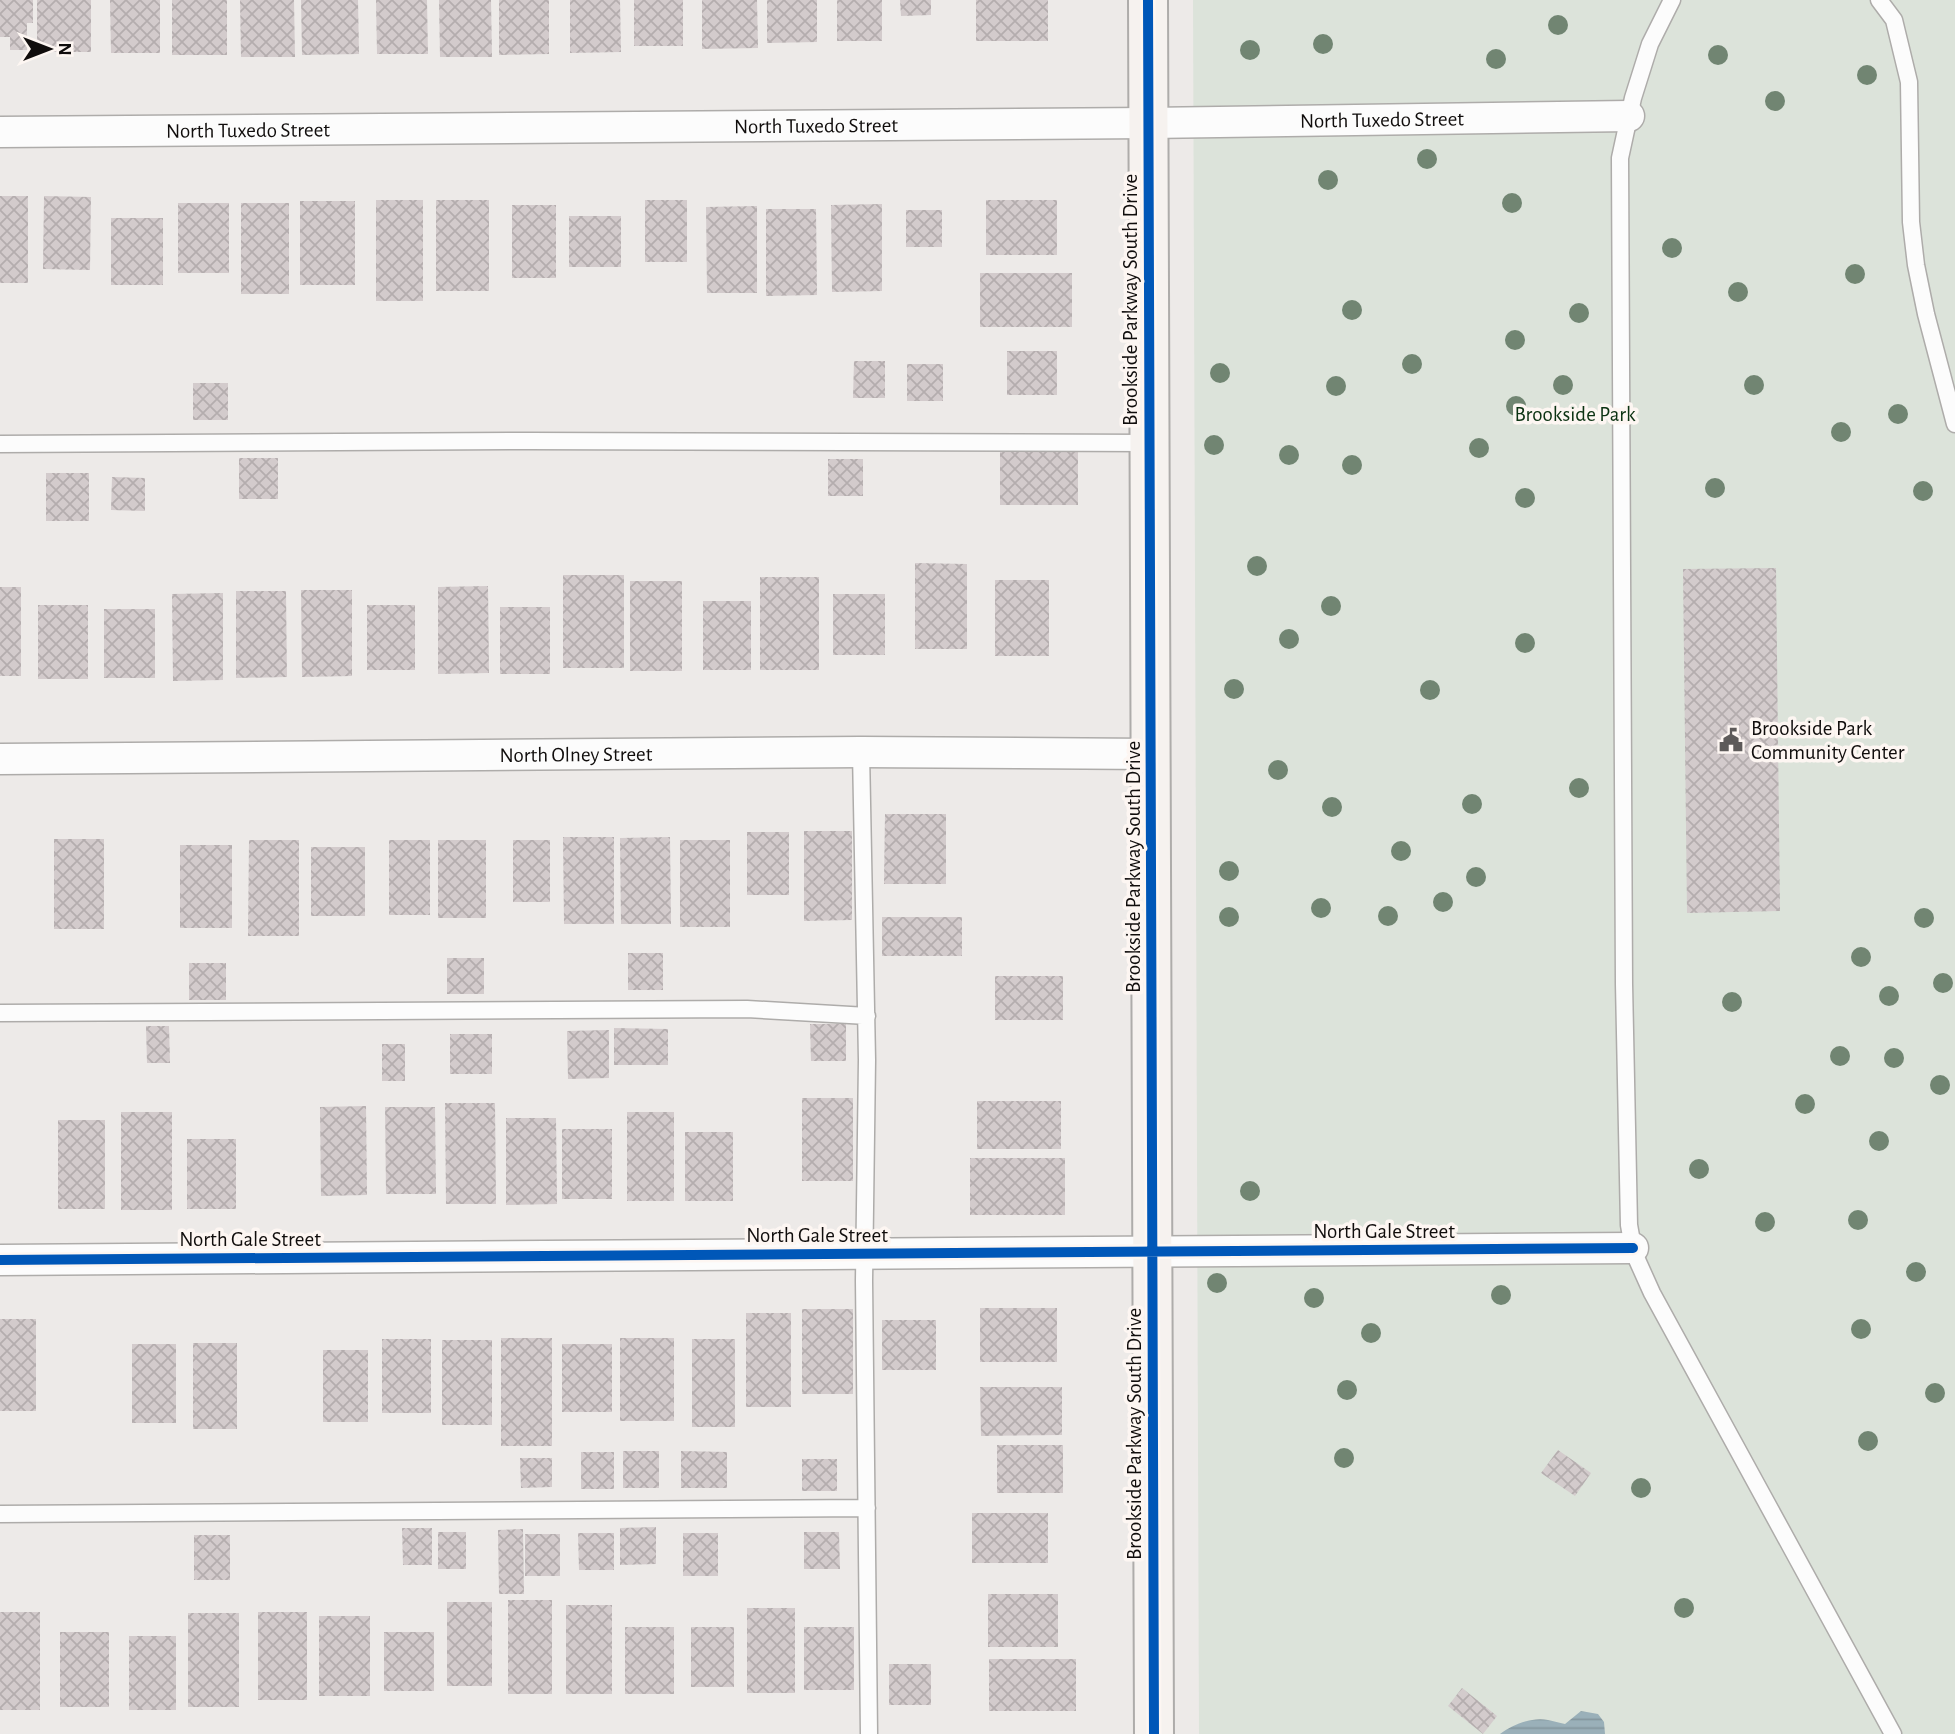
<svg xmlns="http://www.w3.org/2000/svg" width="1955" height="1734" viewBox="0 0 1955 1734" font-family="'Alegreya Sans',sans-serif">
	<defs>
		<pattern id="water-rules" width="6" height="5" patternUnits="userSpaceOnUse" patternTransform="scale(1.75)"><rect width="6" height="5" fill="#9ab0b9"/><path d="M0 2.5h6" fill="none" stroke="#84969e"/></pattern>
		<pattern id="building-cross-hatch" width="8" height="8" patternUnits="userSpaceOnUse" patternTransform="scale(1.75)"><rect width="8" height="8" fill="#d3cbcc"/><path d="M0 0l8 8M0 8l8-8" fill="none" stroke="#b4adae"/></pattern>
	</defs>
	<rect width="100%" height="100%" fill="#edeae8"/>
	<!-- green -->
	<path fill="#dce3da" d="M1193 0H1955V1734H1199Z"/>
	<!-- water -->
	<path fill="url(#water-rules)" d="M1581 1711 1598 1714 1604 1722 1605 1734H1500C1513 1724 1532 1717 1548 1720 1554 1721 1559 1723 1565 1724Z"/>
	<!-- building -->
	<path fill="url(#building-cross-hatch)" d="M0 0H33V23H27V50H10V37H0Z
		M37 0H91V52H37Z
		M110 0H160V53H111Z
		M172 0H227V55H172Z
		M240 0H294L295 57H241Z
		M301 0H358L359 54 302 55Z
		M376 0H427L428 54H377Z
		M439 0H491L492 57H440Z
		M499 0H549V54L499 55Z
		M570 0H620L621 52 570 53Z
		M634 0H683V46H634Z
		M702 0H757L758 48 702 49Z
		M767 0H817V42L767 43Z
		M837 0H882V41H837Z
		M900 0H931V15L901 16Z
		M976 0H1048V41H976Z
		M0 196H28V283H0Z
		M44 196 91 197 90 270 43 269Z
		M376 200H423V301H376Z
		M436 200H489V291H436Z
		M645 200H687V262H645Z
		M986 200H1057V255H986Z
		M300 201H355V285H300Z
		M178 203H229V273H178Z
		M241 203H289V294H241Z
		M882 204V291L832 292 831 205Z
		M512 205H556V278H512Z
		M757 206V293H707L706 207Z
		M766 209H816L817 295 766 296Z
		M906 210H942V247H906Z
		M569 216H621V267H569Z
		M111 218H163V285H111Z
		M980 273H1072V327H980Z
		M1007 351H1057V395H1007Z
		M854 361H885V398H853Z
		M907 364H943V401H907Z
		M193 383H228V420H193Z
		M1000 452H1078V505H1000Z
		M239 458H278V499H239Z
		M828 459H863V496H828Z
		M46 473H89V521H46Z
		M112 477 145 478V511L111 510Z
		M915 563 967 564V649H915Z
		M1776 568 1780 911 1687 913 1683 569Z
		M563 575H624V668H563Z
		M760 577H819V670H760Z
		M995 580H1049V656H995Z
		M630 581H682V671H630Z
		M488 586 489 673 438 674V587Z
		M0 587H21V676H0Z
		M301 590H352V676L302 677Z
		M236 591H286L287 677 236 678Z
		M223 593V680L173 681 172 594Z
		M833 594H885V655H833Z
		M703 601H751V670H703Z
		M38 605H88V679H38Z
		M367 605H415V670H367Z
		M500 607H550V674H500Z
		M104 609H155V678H104Z
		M885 814H946V884H884Z
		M804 831H852V920L804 921Z
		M747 832H789V895H747Z
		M563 837H614V924H564Z
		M670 837 671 924H621L620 838Z
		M54 839H104V929H54Z
		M249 840H299V936H248Z
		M389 840H430V915H389Z
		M438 840H486V918H438Z
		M513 840H550V902H513Z
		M680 840H730V927H680Z
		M180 845H232V928H180Z
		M311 847H365V916H311Z
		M882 917H962V956H882Z
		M628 953H663V990H628Z
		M447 958H484V994H447Z
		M189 963H226V1000H189Z
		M995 976H1063V1020H995Z
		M810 1024H846V1061H811Z
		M146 1026H169L170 1063H147Z
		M614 1028 668 1029V1065H614Z
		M609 1030V1078L568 1079 567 1031Z
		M450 1034H492V1074H450Z
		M382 1044H405V1081H382Z
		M802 1098H853V1181H802Z
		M977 1101H1061V1149H977Z
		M445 1103H495L496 1204H446Z
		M366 1106 367 1195 321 1196 320 1107Z
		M385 1107H435L436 1194H386Z
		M121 1112H172V1210H121Z
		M627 1112H674V1201H627Z
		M506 1118H556L557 1204 506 1205Z
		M58 1120H105V1209H58Z
		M562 1129H612V1199H562Z
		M685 1132H733V1201H685Z
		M187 1139H236V1209H187Z
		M970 1158H1065V1215H970Z
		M980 1308H1057V1362H980Z
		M802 1309H853V1394H802Z
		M746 1313H791V1407H746Z
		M0 1319H36V1411H0Z
		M882 1320H936V1370H882Z
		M501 1338H552V1446H501Z
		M620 1338H674V1421H620Z
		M382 1339H431V1413H382Z
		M692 1339H735V1427H692Z
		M442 1340H492V1425H442Z
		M193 1343H237V1429H193Z
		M132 1344H176V1423H132Z
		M562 1344H612V1412H562Z
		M323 1350H368V1422H323Z
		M980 1387H1062V1435L981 1436Z
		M997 1445H1063V1493H997Z
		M1558 1450 1591 1473 1575 1496 1541 1473Z
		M623 1451H659V1488H623Z
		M681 1451 727 1452V1488H681Z
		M581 1452H614V1489H581Z
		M520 1458H552V1487L521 1488Z
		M802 1459H837V1491H802Z
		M972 1513H1048V1563H972Z
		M656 1527V1564L620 1565V1528Z
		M402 1528H432V1565H403Z
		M523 1529 524 1594H499L498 1530Z
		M438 1532H466V1569H438Z
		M804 1532H839L840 1569H804Z
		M578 1533H614V1570H579Z
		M683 1533H718V1576H683Z
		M525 1534H560V1576H525Z
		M194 1535H230V1580H194Z
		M988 1594H1058V1647H988Z
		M508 1600H552V1694H508Z
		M447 1602H492V1686H447Z
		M566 1605H612V1694H566Z
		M747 1608H795V1693H747Z
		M0 1612H40V1710H0Z
		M258 1612H307V1700H258Z
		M188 1613H239V1707H188Z
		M319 1616H370V1696H319Z
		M625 1627H674V1694H625Z
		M691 1627H734V1687H691Z
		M804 1627H854V1690H804Z
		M60 1632H109V1707H60Z
		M384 1632H434V1691H384Z
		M129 1636H176V1710H129Z
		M989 1659H1076V1711H989Z
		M889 1664H931V1705H889Z
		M1462 1688 1497 1716 1483 1734 1448 1706Z"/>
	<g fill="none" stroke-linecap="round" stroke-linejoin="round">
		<!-- lane casing -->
		<g stroke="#aeacaa" stroke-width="19">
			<path id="lane" d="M1672 0 1650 44 1633 98 1620 158 1624 984 1629 1225 1634 1253 1652 1293 1893 1734
				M1879 0 1894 20 1909 82 1911 222 1916 265 1926 314 1955 424
				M0 444 528 441 1150 443
				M861 752 867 1060 864 1281 869 1734
				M0 1013 747 1009 867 1016
				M0 1514 867 1508"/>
		</g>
		<!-- street casing -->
		<g stroke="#aeacaa" stroke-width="33">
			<g id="street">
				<path id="s1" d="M0 132 1148 123 1629 116"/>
				<path id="s2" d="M0 759 861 752 1152 754"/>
				<path d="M0 1260 1633 1248"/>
			</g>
		</g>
		<!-- secondary casing -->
		<g stroke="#aeacaa" stroke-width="42">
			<path id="secondary" d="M1148 0 1154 1734"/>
		</g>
		<!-- lane -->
		<use href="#lane" stroke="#fcfcfc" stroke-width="16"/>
		<!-- street -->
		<use href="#street" stroke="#fcfcfc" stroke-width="30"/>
		<!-- secondary -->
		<use href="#secondary" stroke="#f6f2ef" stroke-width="38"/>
		<!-- cycleway casing -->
		<g stroke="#fdf6f2" stroke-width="15">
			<path id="cycleway" d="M1148 0 1154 1734
				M0 1260 1633 1248"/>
		</g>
		<!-- cycleway -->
		<use href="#cycleway" stroke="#0057b8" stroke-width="10"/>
	</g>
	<!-- trees -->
	<g fill="#718572">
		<circle cx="1558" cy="25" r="10"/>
		<circle cx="1323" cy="44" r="10"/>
		<circle cx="1250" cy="50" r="10"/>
		<circle cx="1718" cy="55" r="10"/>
		<circle cx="1496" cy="59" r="10"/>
		<circle cx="1867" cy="75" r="10"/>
		<circle cx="1775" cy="101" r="10"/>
		<circle cx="1427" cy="159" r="10"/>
		<circle cx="1328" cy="180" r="10"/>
		<circle cx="1512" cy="203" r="10"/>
		<circle cx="1672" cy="248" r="10"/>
		<circle cx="1855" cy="274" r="10"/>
		<circle cx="1738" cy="292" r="10"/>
		<circle cx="1352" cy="310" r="10"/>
		<circle cx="1579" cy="313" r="10"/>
		<circle cx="1515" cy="340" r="10"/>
		<circle cx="1412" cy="364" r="10"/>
		<circle cx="1220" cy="373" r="10"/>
		<circle cx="1563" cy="385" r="10"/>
		<circle cx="1754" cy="385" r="10"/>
		<circle cx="1336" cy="386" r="10"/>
		<circle cx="1516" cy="406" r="10"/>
		<circle cx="1898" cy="414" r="10"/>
		<circle cx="1841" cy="432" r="10"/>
		<circle cx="1214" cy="445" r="10"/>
		<circle cx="1479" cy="448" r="10"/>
		<circle cx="1289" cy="455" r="10"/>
		<circle cx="1352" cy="465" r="10"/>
		<circle cx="1715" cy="488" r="10"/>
		<circle cx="1923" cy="491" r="10"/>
		<circle cx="1525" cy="498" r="10"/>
		<circle cx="1257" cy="566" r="10"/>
		<circle cx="1331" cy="606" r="10"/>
		<circle cx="1289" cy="639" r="10"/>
		<circle cx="1525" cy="643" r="10"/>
		<circle cx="1234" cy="689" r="10"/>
		<circle cx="1430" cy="690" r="10"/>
		<circle cx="1278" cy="770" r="10"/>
		<circle cx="1579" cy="788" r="10"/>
		<circle cx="1472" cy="804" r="10"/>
		<circle cx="1332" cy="807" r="10"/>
		<circle cx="1401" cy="851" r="10"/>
		<circle cx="1229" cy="871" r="10"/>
		<circle cx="1476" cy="877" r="10"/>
		<circle cx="1443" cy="902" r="10"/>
		<circle cx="1321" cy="908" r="10"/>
		<circle cx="1388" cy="916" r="10"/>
		<circle cx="1229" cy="917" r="10"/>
		<circle cx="1924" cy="918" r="10"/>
		<circle cx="1861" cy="957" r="10"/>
		<circle cx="1943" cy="983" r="10"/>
		<circle cx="1889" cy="996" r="10"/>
		<circle cx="1732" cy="1002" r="10"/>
		<circle cx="1840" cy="1056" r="10"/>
		<circle cx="1894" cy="1058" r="10"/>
		<circle cx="1940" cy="1085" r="10"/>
		<circle cx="1805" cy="1104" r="10"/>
		<circle cx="1879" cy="1141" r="10"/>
		<circle cx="1699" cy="1169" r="10"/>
		<circle cx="1250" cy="1191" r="10"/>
		<circle cx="1858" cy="1220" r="10"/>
		<circle cx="1765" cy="1222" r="10"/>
		<circle cx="1916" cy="1272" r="10"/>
		<circle cx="1217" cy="1283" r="10"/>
		<circle cx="1501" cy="1295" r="10"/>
		<circle cx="1314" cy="1298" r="10"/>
		<circle cx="1861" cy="1329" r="10"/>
		<circle cx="1371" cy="1333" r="10"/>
		<circle cx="1347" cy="1390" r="10"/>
		<circle cx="1935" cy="1393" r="10"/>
		<circle cx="1868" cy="1441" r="10"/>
		<circle cx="1344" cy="1458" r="10"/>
		<circle cx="1641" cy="1488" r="10"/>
		<circle cx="1684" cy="1608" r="10"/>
	</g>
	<!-- icons -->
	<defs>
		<g id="civic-bare" transform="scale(1.89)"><path d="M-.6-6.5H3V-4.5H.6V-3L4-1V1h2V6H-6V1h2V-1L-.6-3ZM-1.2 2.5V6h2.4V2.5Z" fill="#5d5a59" stroke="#fdf6f2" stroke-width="2.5" paint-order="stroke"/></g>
	</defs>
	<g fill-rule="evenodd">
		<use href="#civic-bare" x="1731" y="740"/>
	</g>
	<g text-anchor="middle" stroke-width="7" stroke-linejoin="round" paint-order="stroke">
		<!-- street labels -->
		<g font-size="21" fill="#100d0c" stroke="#fdf6f2">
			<text dy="7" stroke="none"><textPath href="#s1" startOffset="1382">North Tuxedo Street</textPath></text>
			<text dy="7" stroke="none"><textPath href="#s1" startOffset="816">North Tuxedo Street</textPath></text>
			<text dy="7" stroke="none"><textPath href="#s1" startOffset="248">North Tuxedo Street</textPath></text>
			<text transform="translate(1130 300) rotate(-90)" y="7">Brookside Parkway South Drive</text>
			<text dy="7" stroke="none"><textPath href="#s2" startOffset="576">North Olney Street</textPath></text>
			<text transform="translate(1133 867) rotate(-90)" y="7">Brookside Parkway South Drive</text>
			<text x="1384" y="1238">North Gale Street</text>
			<text x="817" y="1242">North Gale Street</text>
			<text x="250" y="1246">North Gale Street</text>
			<text transform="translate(1134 1434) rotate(-90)" y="7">Brookside Parkway South Drive</text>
		</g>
		<!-- park labels -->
		<g font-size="21" fill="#0b3212" stroke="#fdf6f2">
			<text x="1575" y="421">Brookside Park</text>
		</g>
		<!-- poi labels -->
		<g font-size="21" fill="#100d0c" stroke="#fdf6f2" text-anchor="start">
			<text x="1751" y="735">Brookside Park<tspan x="1751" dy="24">Community Center</tspan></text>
		</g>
	</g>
	<!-- north arrow -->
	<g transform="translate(49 49) rotate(90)" stroke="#fdf6f2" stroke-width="5" paint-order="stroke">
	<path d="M0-5L12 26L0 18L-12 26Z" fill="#100d0c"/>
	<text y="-10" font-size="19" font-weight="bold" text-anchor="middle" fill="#100d0c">N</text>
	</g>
</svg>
